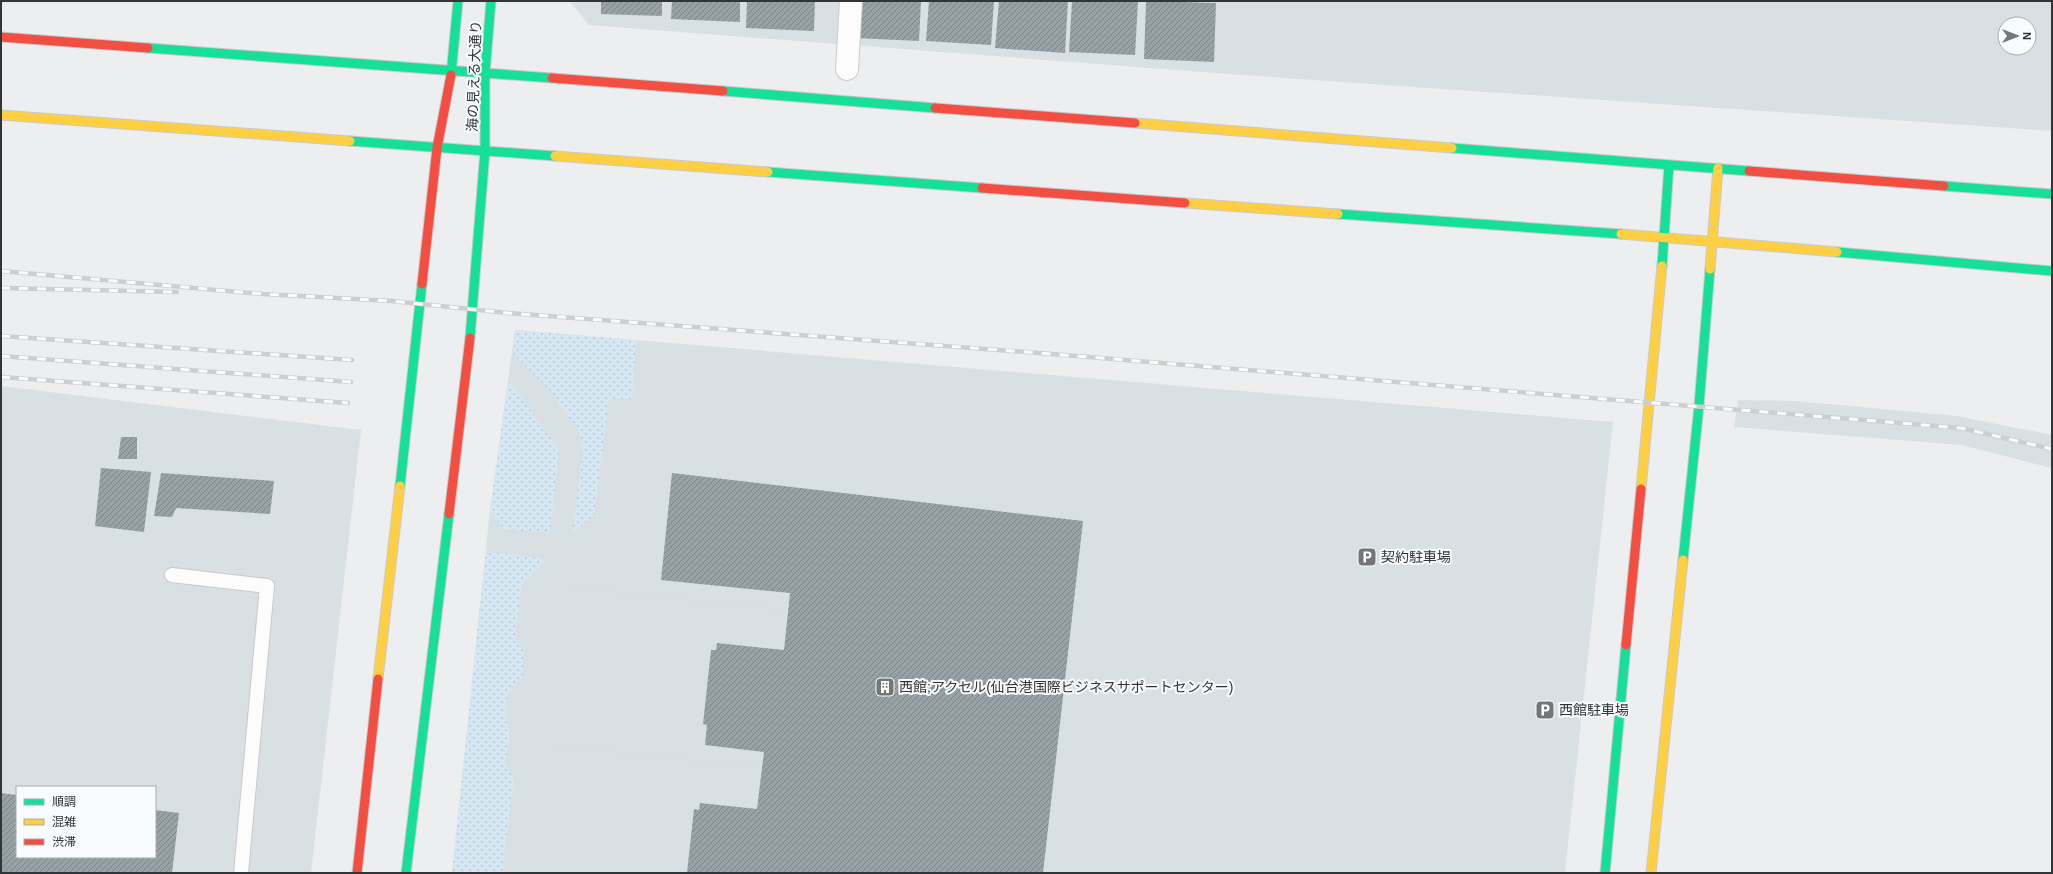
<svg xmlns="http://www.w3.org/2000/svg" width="2053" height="874" viewBox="0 0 2053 874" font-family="Helvetica,'Noto Sans JP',sans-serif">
	<defs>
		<pattern id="grass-dots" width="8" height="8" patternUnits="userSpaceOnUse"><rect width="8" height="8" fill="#d5e7f2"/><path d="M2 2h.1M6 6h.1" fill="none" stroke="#b7c7d0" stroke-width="1.8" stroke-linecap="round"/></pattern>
		<pattern id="building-hatch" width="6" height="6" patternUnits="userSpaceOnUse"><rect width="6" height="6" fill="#97a1a6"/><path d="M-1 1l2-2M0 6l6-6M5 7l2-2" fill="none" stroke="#7c8488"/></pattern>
	</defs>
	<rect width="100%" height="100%" fill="#eceeef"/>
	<!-- built -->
	<path fill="#d9e0e4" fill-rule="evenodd" d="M569 1H2052V131L1242 75 589 25ZM2005 24H2029V48H2005Z
		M515 330 1613 422 1565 873H452L490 510Z
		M1 386 361 430 311 873H1ZM17 787H155V857H17Z
		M1738 400 1796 401 1957 416 2052 435V468L1962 445 1734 427Z"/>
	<!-- grass -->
	<path fill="url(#grass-dots)" d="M515 330 636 340 632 398 609 399 594 516 573 533 583 446 578 430 550 391 513 353Z
		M509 381 559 449 550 533 503 529 490 510Z
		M486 552 547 559 522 584 515 637 524 651 522 678 507 693 504 714 510 732 505 764 514 778 503 864 504 873H452Z"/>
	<!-- building -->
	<path fill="url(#building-hatch)" d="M601 1H662V16L601 14Z
		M672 1H740V22L671 19Z
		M747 1H815L814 31 746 28Z
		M858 1H921L919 41 856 38Z
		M929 1H994L991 45 926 41Z
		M999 1H1068L1065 53 995 48Z
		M1072 1H1138L1135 55 1069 52Z
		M1146 1 1216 3 1214 62 1144 59Z
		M121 437H137V459H118Z
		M101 468 151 472 144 532 95 526Z
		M161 473 274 481 270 514 176 508 172 517 154 516Z
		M672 473 1083 521 1043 873H687L694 809 699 810 700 803 757 809 762 768 764 752 705 745 707 725 703 724 711 650H716L717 643 784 650 790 593 661 580Z
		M1 793 17 795V857H155V810L179 813 172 873H1Z"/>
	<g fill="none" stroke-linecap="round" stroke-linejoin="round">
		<!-- lane casing -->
		<g stroke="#c8c9ca" stroke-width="16">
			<path id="lane" d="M172 575 267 586 241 873"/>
		</g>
		<!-- street casing -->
		<g stroke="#c8c9ca" stroke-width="24">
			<path id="street" d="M847 69 851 1"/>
		</g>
		<!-- fast casing -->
		<g stroke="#c8c9ca" stroke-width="11">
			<path id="fast" d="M148 48 552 78
				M451 75 458 1
				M723 91 935 108
				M350 141 555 156
				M1452 148 1749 171
				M768 172 982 188
				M1944 186 2052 194
				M1338 214 1621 234
				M1837 252 2052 271
				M1662 266 1669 165
				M470 338 485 151V73L491 1
				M400 486 422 284
				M1683 560 1699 406 1710 269
				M406 873 449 514
				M1605 873 1626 645"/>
		</g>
		<!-- slow casing -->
		<g stroke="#c8c9ca" stroke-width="11">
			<path id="slow" d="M1 115 350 141
				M1135 123 1452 148
				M555 156 768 172
				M1185 203 1338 214
				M1621 234 1837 252
				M1710 269 1718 168
				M1641 489 1662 266
				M378 679 400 486
				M1651 873 1683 560"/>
		</g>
		<!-- jam casing -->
		<g stroke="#c8c9ca" stroke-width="11">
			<path id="jam" d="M1 37 148 48
				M552 78 723 91
				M935 108 1135 123
				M1749 171 1944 186
				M982 188 1185 203
				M422 284 437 148 451 75
				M449 514 470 338
				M1626 645 1641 489
				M357 873 378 679"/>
		</g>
		<!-- path -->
		<path stroke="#d8d9d9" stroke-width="2.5" stroke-dasharray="1 3" stroke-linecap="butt" d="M566 587 788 610
			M550 745 762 768"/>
		<!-- lane -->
		<use href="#lane" stroke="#fcfcfd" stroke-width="14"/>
		<!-- street -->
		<use href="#street" stroke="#fcfcfd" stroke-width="22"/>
		<!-- fast -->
		<use href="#fast" stroke="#16e098" stroke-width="9"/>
		<!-- slow -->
		<use href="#slow" stroke="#ffcf43" stroke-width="9"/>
		<!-- jam -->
		<use href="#jam" stroke="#f24e42" stroke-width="9"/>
		<!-- rail casing -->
		<g stroke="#cdcfcf" stroke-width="4.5">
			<path id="rail" d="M1 271 263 294 392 301 508 313 1039 353 1961 428 2052 449
				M1 288 177 292
				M1 336 352 360
				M1 356 351 382
				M1 377 348 403"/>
		</g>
		<!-- rail -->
		<use href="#rail" stroke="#f8fcfe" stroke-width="3" stroke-dasharray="9" stroke-linecap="butt"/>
	</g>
	<!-- icons -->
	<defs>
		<g id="parking-square" transform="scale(1)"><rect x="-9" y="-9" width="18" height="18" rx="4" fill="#747576" stroke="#f8fcfe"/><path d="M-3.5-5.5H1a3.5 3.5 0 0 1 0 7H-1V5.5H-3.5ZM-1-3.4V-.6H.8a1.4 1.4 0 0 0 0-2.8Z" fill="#fff"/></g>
		<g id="building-square" transform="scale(1)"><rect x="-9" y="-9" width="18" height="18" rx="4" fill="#747576" stroke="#f8fcfe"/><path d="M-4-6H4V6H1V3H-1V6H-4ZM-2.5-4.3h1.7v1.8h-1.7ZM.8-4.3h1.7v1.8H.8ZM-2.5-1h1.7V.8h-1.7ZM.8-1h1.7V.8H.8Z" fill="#fff"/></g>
	</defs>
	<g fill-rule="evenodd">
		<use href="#parking-square" x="1367" y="557"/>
		<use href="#building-square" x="885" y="687"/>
		<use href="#parking-square" x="1545" y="710"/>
	</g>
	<g text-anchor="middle" stroke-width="4" stroke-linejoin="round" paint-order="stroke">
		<!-- street labels -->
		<g font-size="14" fill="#333435" stroke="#f8fcfe">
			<text transform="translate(474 76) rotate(-88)" y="5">海の見える大通り</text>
		</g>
		<!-- poi labels -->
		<g font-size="14" fill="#333435" stroke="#f8fcfe" text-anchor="start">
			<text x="1381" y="562">契約駐車場</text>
			<text x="899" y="692">西館;アクセル(仙台港国際ビジネスサポートセンター)</text>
			<text x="1559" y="715">西館駐車場</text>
		</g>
	</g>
	<!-- border -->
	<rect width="2053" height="874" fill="none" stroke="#333435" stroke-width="4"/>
	<!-- legend -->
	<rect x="16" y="786" width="140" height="72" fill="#f8fcfe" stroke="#a9acae"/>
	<rect x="24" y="799" width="20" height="6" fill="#16e098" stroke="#a9acae"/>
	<text x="52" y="806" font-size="12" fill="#333435">順調</text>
	<rect x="24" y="819" width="20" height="6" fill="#ffcf43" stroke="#a9acae"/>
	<text x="52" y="826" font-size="12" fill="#333435">混雑</text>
	<rect x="24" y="839" width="20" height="6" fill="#f24e42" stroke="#a9acae"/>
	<text x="52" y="846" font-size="12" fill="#333435">渋滞</text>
	<!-- north arrow -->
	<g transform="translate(2017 36) rotate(90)"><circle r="19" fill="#f8fcfe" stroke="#a9acae"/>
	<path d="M0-3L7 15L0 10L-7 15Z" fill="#747576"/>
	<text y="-6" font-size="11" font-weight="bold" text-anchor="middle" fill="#333435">N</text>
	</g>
</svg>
